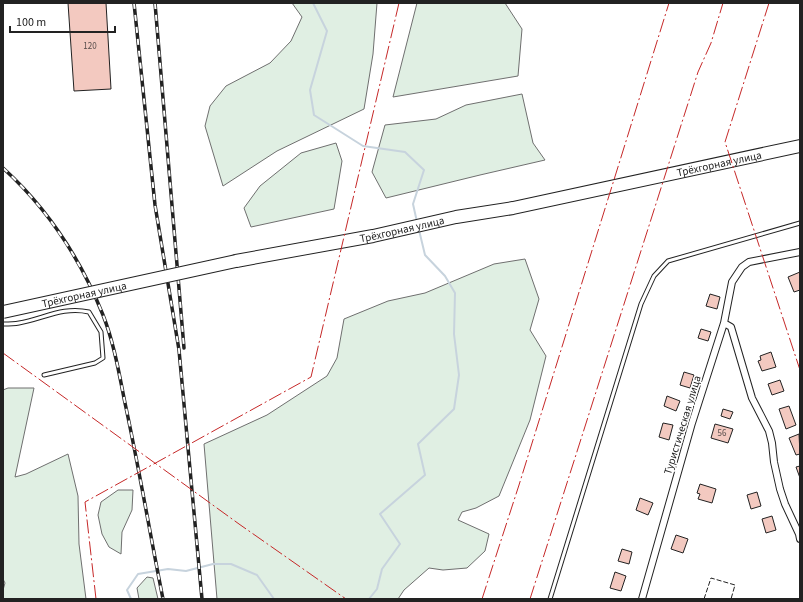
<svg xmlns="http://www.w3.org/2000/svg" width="803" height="602" viewBox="0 0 803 602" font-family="'Source Sans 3',sans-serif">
	<rect width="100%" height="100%" fill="#fff"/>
	<!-- green -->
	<path fill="#e0efe3" stroke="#6f6f6f" d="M292 3H377L373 54 364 109 277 151 223 186 205 126 210 106 226 86 270 63 291 41 302 17Z
		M417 3H505L522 29 518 76 393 97Z
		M522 94 533 143 545 160 480 175 386 198 372 172 385 125 436 119 466 105Z
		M336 143 342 161 334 209 251 227 244 208 260 186 301 153Z
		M525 259 539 299 530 330 546 356 530 420 499 496 476 508 462 512 458 520 489 534 485 551 467 568 443 570 429 568 404 590 398 599H217L204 444 267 415 327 376 337 358 344 319 388 301 425 293 494 264Z
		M8 388H34L15 477 26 474 68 454 78 496 79 544 86 599H3V590L5 583 3 579V390Z
		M118 490H133L132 510 122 532 121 554 109 547 102 534 98 515 101 502Z
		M147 577 153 578 158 599H139L137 588Z"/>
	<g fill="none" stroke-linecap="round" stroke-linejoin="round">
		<!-- stream -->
		<path stroke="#c7d3dd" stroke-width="2" d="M313 3 327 31 310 90 314 115 363 146 405 152 424 170 413 204 417 222
			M131 599 127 590 138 574 168 569 186 571 213 564H231L257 575 274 599
			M369 599 377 589 382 569 400 544 380 514 425 475 418 444 454 409 459 375 454 334 455 293 445 276 425 255 419 230"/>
	</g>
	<!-- building -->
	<path fill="#f3c9c0" stroke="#222" d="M68 3H106L111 89 74 91Z
		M800 272V290L794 292 788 277Z
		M710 294 720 297 717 309 706 306Z
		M701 329 711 332 708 341 698 338Z
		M771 352 776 367 762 371 758 361 761 360 760 356Z
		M684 372 694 375 690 388 680 385Z
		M780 380 784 391 772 395 768 384Z
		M667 396 680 401 676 411 664 406Z
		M789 406 796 425 786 429 779 409Z
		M723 409 733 412 730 419 721 416Z
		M663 423 673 425 669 440 659 437Z
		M715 424 733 429 728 443 711 438Z
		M799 434 800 454 796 455 789 438Z
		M800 466V478L796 467Z
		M700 484 716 489 712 503 698 499 700 494 697 493Z
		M757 492 761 506 751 509 747 495Z
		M640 498 653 503 648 515 636 510Z
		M772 516 776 530 766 533 762 519Z
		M676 535 688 539 683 553 671 549Z
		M622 549 632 552 629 564 618 561Z
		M615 572 626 576 621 591 610 588Z"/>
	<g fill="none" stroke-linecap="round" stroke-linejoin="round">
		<!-- lane casing -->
		<g stroke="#222" stroke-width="5">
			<path id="lane" d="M3 324C8 324 14 324 19 323 43 319 63 306 89 312L101 332 103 358 95 363 44 375
				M550 599 641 304 654 276 668 261 800 223"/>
		</g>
		<!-- street casing -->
		<g stroke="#222" stroke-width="8">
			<path id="street" d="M724 323 731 327 752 398 769 431 772 443 774 462 780 489 785 504 799 534 800 539
				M642 599 692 423 724 323 732 282 742 267 749 262 800 252"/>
		</g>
		<!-- highway casing -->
		<g stroke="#222" stroke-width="14">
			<g id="highway">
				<path id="s1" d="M236 261 373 236 456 217 513 208 800 146"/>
			</g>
		</g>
		<!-- lane -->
		<use href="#lane" stroke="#fff" stroke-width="3"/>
		<!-- street -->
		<use href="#street" stroke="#fff" stroke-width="6"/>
		<!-- highway -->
		<use href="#highway" stroke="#fff" stroke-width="12"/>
		<!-- rail casing -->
		<g stroke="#222" stroke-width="3.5">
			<path id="rail" d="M134 3 155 205 179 350 202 599
				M155 3 184 348
				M3 168C47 208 81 260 103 315 114 343 119 373 125 403 139 468 150 534 163 599"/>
		</g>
		<!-- rail -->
		<use href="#rail" stroke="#fff" stroke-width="2" stroke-dasharray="6" stroke-linecap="butt"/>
		<!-- highway-bridge casing -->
		<g stroke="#222" stroke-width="14" stroke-linecap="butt">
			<g id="highway-bridge">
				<path id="s2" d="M3 312 236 261"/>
			</g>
		</g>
		<!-- highway-bridge -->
		<use href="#highway-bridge" stroke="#fff" stroke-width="12"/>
		<!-- fence -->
		<path stroke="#222" stroke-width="1" stroke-dasharray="5 2" stroke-linecap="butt" d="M704 599 711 578 735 585 731 599"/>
		<!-- power -->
		<path stroke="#c62828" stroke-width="1" stroke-dasharray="14 3 2 3" stroke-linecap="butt" d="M769 3 725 142 800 370
			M3 353 239 524 346 599
			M96 599 85 502 311 377 399 3
			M482 599 519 485 669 3
			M530 599 698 72 711 43 723 3"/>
	</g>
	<g text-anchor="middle" stroke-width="3" stroke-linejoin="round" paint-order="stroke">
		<!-- number labels -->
		<g font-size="9" fill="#564c4a">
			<text x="90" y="49">120</text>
			<text x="722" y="436">56</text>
		</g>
		<!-- street labels -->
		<g font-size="11" fill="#222" stroke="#fff">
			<text dy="4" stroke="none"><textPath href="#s1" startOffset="493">Трёхгорная улица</textPath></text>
			<text dy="4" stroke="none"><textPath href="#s1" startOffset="169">Трёхгорная улица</textPath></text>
			<text dy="4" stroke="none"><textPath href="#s2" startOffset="83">Трёхгорная улица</textPath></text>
			<text transform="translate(682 425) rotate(-73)" y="4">Туристическая улица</text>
		</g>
	</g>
	<!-- border -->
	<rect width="803" height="602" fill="none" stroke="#222222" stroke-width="8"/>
	<!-- scale -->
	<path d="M10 26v6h105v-6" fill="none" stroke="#222222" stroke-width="2"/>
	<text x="16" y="26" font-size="12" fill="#222222" stroke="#ffffff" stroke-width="3" paint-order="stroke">100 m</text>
</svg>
